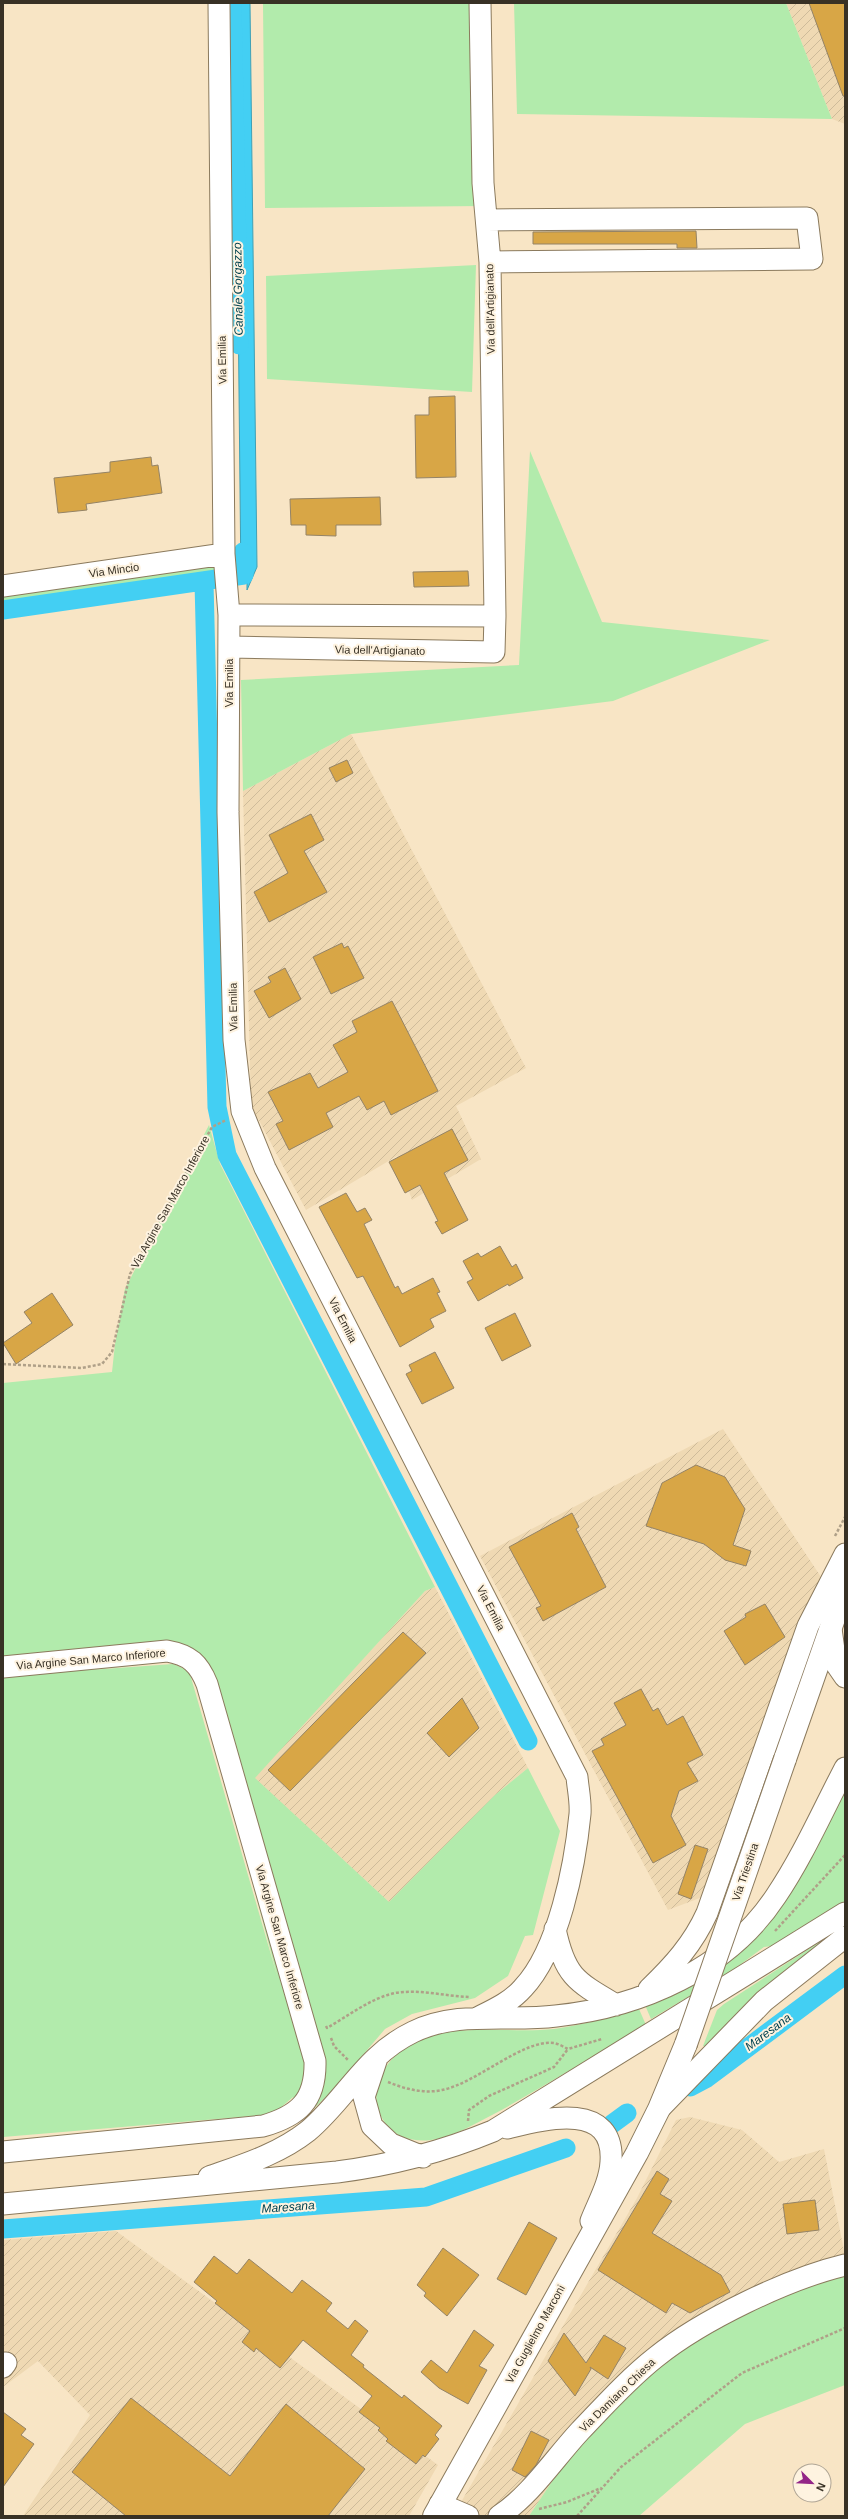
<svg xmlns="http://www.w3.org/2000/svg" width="848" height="2519" viewBox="0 0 848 2519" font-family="Arial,sans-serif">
	<defs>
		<pattern id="industrial-furrows" width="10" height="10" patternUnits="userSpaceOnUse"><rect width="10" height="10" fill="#efd9b3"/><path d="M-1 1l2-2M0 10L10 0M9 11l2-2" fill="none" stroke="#cebb9a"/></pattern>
	</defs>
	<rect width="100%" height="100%" fill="#f8e5c5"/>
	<!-- industrial -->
	<path fill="url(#industrial-furrows)" d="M263 3H473L263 4Z
		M786 3H845V124L832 119Z
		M351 734 526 1068 456 1106 481 1159 412 1200 397 1156 306 1210 251 1105 243 791Z
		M723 1429 825 1583 721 1890 668 1910 480 1556Z
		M435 1587 528 1768 495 1795 390 1903 254 1778 425 1591Z
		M690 2117 742 2130 779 2162 824 2149 845 2256 577 2444 529 2516H453L637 2198 676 2120Z
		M116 2231 438 2465 409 2516H23L90 2415 38 2361 3 2387V2240Z"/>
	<!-- green -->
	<path fill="#b2ebac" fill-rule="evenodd" d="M514 3H786L832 119 517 114Z
		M263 4H473L484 206 265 208Z
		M476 265 472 392 267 379 266 276Z
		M530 451 602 622 770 640 613 701 351 734 243 791 241 680 519 665Z
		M201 566H226L227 572 3 605V593Z
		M209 1125 220 1164 435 1587 425 1591 255 1778 389 1902 495 1795 528 1768 560 1831 533 1935 525 1936 508 1976 475 1998 412 2014 385 2029 334 2089 306 2116 299 2113 292 2103 293 2097 278 2110 266 2115 3 2137V1383L112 1372 115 1344 125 1289ZM177 1661 196 1670 278 1979 190 1674 185 1669 173 1664 90 1670Z
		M845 1779V1902L772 1946 764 1947 733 1970 651 2019 645 2005 687 1989 742 1950Z
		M835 1932 706 2046H703L717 2010 724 2004Z
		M639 2009 646 2025C595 2054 546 2086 494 2114 475 2124 453 2137 431 2140 398 2144 376 2124 376 2092 376 2082 382 2071 388 2064 427 2015 500 2035 554 2029 583 2025 611 2017 639 2009Z
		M845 2261V2385L745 2424 639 2516H529L577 2444 693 2327Z"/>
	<!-- water -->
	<path fill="#43cff3" stroke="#40a0b5" d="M235 3H250L257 567 247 590V582L241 584Z"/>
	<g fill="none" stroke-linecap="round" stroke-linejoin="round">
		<!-- canal -->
		<path stroke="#43cff3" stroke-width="19" d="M232 3 239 345
			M204 582 217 1107 227 1155 528 1741
			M3 610 244 575 243 552
			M690 2087 707 2078 845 1975
			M612 2124 627 2113
			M3 2229 426 2197 566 2148"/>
	</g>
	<!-- building -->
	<path fill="#d8a646" stroke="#948366" d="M809 3H845V96H843Z
		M696 231 697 248H677V244H533V232Z
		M455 396 456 477 416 478 415 415H429V397Z
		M151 457 152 466 158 465 162 493 86 504 87 510 58 513 54 478 110 472V462Z
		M380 497 381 525H336V536L306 535V525H291L290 499Z
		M468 571 469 586 414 587 413 572Z
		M347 760 353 773 336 782 329 768Z
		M311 814 324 840 304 851 327 892 269 922 254 892 288 873 269 835Z
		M342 943 344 948 348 946 364 978 331 994 313 957Z
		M285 968 301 999 269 1018 254 991 271 982 268 977Z
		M392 1001 438 1091 391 1115 384 1101 367 1110 359 1096 326 1113 333 1127 289 1150 276 1124 283 1121 268 1092 310 1073 318 1088 348 1072 333 1045 357 1032 352 1021Z
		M452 1129 468 1160 444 1173 468 1220 442 1234 435 1222 438 1221 420 1185 405 1193 389 1162Z
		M346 1193 357 1212 365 1208 372 1220 364 1224 395 1288 398 1286 402 1294 433 1278 440 1292 437 1293 446 1311 430 1319 434 1327 400 1347 363 1276 357 1278 319 1207Z
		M500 1246 512 1267 516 1264 523 1278 509 1286 508 1284 478 1301 467 1282 473 1279 463 1261 478 1253 481 1257Z
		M52 1293 73 1325 16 1364 3 1343 32 1323 24 1312Z
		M515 1313 531 1346 502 1361 485 1328Z
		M435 1352 454 1388 422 1404 406 1374 412 1371 409 1365Z
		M696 1465 725 1477 745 1509 733 1545 751 1551 746 1566 725 1560 704 1544 646 1526 662 1483Z
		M572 1513 579 1527 576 1529 606 1587 543 1621 536 1608 541 1606 509 1547Z
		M765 1604 785 1637 745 1665 724 1631 746 1617 745 1614Z
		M403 1632 426 1653 290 1791 268 1770Z
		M641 1689 653 1711 658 1708 667 1725 683 1716 703 1755 687 1763 698 1781 679 1791 671 1816 686 1845 653 1863 592 1751 604 1745 601 1739 626 1725 614 1703Z
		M462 1698 479 1728 449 1757 427 1733Z
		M695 1845 708 1849 691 1899 678 1894Z
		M657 2171 669 2179 660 2194 672 2201 652 2233 721 2275 730 2292 690 2313 672 2303 666 2313 598 2270Z
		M815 2200 819 2230 787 2234 783 2204Z
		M529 2222 557 2238 526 2295 497 2279Z
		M443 2248 479 2275 447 2316 424 2296 426 2293 417 2285Z
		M214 2256 237 2274 249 2259 292 2293 302 2280 332 2303 326 2311 348 2329 355 2320 368 2331 351 2355 364 2365 363 2367 402 2398 404 2395 442 2426 435 2435 439 2439 425 2457 423 2455 416 2464 386 2441 388 2439 378 2430 380 2428 359 2412 372 2396 303 2340 280 2368 256 2348 254 2352 242 2342 250 2331 215 2303 217 2301 194 2282Z
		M474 2330 494 2345 479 2366 487 2370 468 2404 439 2388 421 2372 431 2360 447 2373Z
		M564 2333 586 2363 604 2335 626 2348 608 2379 590 2367 591 2369 575 2396 548 2361Z
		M131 2398 230 2476 286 2404 365 2469 328 2516H126L72 2472Z
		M3 2412 26 2429 21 2435 34 2444 3 2487Z
		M531 2431 549 2440 536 2465 525 2477 512 2470Z"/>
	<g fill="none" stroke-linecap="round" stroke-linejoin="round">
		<!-- minor casing -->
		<g stroke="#8b7a5d" stroke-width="23">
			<path id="minor" d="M219 3 224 554 229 615 228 812 234 1040 242 1111 265 1168 577 1777C578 1789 581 1802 580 1814 575 1865 559 1950 523 1988 511 2002 493 2010 477 2018
				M487 220 807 218 812 259 490 262
				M3 586 224 554
				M229 615 495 616
				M229 647 494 652 495 616 490 262 483 183 480 3
				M831 1629 836 1664 845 1677
				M3 1667 167 1651C190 1655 199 1664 207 1684L315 2061C316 2101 298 2116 263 2126L3 2152
				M555 1929C565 1976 575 1981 616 2005
				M649 1989C673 1966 693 1944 707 1913L808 1626 845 1554
				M377 2058 364 2097 372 2126 391 2144 423 2157
				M661 2107 764 2001 845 1937
				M507 2128C544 2119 615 2100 611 2162 610 2182 598 2203 591 2221
				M209 2177C243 2165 279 2154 308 2131 346 2099 365 2055 413 2032 458 2010 508 2022 556 2016 641 2007 728 1969 776 1896 803 1856 823 1810 845 1768
				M3 2204 337 2172C392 2165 442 2152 493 2131L845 1913
				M3 2367 6 2363
				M440 2504 468 2516
				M499 2516C531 2495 554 2459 580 2431 604 2406 628 2379 656 2357 702 2320 787 2279 845 2265"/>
		</g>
		<!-- major casing -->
		<g stroke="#8b7a5d" stroke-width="24">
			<path id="major" d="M785 1759 845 1587
				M434 2516 637 2153 659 2109 686 2044"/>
		</g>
		<!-- path -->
		<path stroke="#afa088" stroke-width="2.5" stroke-dasharray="3 2" stroke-linecap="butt" d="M3 1364 82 1368 102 1364 112 1352 130 1274 212 1127 226 1120
			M835 1536 845 1517
			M775 1931 845 1855
			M326 2026 327 2028C348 2016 371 1998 395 1993 419 1989 445 1996 469 1997
			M331 2038 334 2046 348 2060
			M388 2082C405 2089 424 2094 442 2090 477 2083 523 2039 554 2043 559 2044 564 2047 568 2049L602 2039
			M468 2121 469 2110 489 2096 554 2067 568 2049
			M539 2509 567 2502 601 2488
			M577 2516 621 2467 742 2373 845 2328"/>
		<!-- minor -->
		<use href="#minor" stroke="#fff" stroke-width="21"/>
		<!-- major -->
		<use href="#major" stroke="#fff" stroke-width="22"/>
		<!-- major-bridge casing -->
		<g stroke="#8b7a5d" stroke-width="24" stroke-linecap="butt">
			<path id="major-bridge" d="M686 2044 785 1759"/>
		</g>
		<!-- major-bridge -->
		<use href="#major-bridge" stroke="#fff" stroke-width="22"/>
	</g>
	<g text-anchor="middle" stroke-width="4" stroke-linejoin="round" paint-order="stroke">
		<!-- street labels -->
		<g font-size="11" fill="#383125" stroke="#fef3e0">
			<text transform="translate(490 309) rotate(-91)" y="4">Via dell'Artigianato</text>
			<text transform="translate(222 360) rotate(-91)" y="4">Via Emilia</text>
			<text transform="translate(114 570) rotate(-8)" y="4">Via Mincio</text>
			<text transform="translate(380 650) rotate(1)" y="4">Via dell'Artigianato</text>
			<text transform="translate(229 683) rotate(-90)" y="4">Via Emilia</text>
			<text transform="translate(233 1007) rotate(-91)" y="4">Via Emilia</text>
			<text transform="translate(170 1202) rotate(-61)" y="4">Via Argine San Marco Inferiore</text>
			<text transform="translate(343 1320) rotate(63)" y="4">Via Emilia</text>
			<text transform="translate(491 1608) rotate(63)" y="4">Via Emilia</text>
			<text transform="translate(91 1659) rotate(-5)" y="4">Via Argine San Marco Inferiore</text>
			<text transform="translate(745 1872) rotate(-71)" y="4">Via Triestina</text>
			<text transform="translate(280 1937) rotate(74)" y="4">Via Argine San Marco Inferiore</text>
			<text transform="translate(535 2334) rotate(-61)" y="4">Via Guglielmo Marconi</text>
			<text transform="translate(617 2395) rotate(-44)" y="4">Via Damiano Chiesa</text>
		</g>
		<!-- water labels -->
		<g font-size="12" font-style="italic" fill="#014250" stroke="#fef3e0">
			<text transform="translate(238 289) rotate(-91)" y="4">Canale Gorgazzo</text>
			<text transform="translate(768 2032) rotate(-37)" y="4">Maresana</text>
			<text transform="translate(288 2207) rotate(-4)" y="4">Maresana</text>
		</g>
	</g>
	<!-- border -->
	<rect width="848" height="2519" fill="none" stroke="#383125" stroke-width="8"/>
	<!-- north arrow -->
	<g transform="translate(812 2483) rotate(114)"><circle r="19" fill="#fef3e0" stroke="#afa595"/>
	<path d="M0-3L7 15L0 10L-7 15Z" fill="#932587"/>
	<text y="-6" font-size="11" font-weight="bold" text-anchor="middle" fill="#383125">N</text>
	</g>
</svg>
